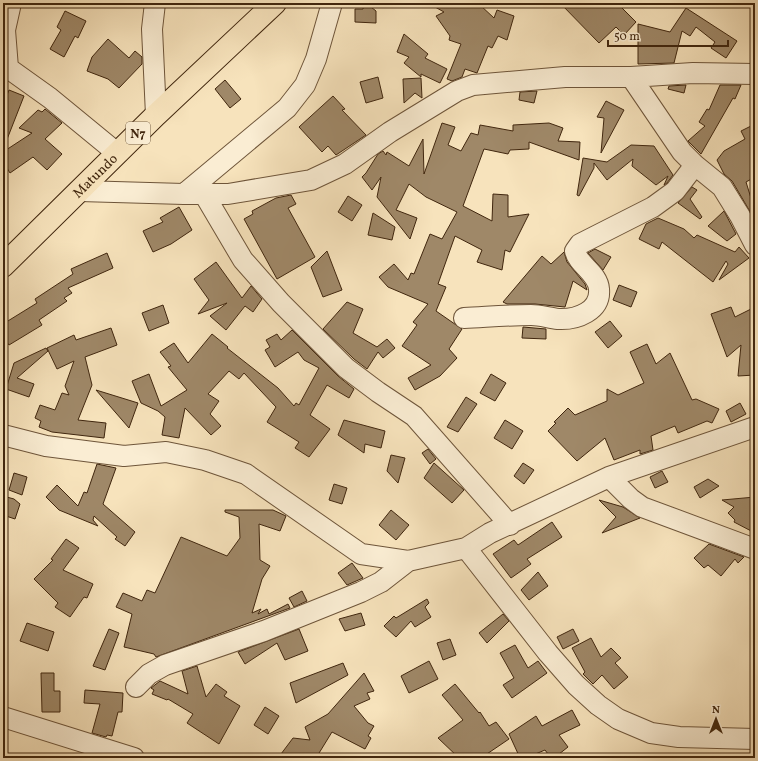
<svg xmlns="http://www.w3.org/2000/svg" width="758" height="761" viewBox="0 0 758 761" font-family="Vollkorn,serif">
	<rect width="100%" height="100%" fill="#f7e3bc"/>
	<filter id="stains"><feTurbulence type="fractalNoise" baseFrequency=".005" numOctaves="4"/><feColorMatrix values="0 0 0 0 .2 0 0 0 0 .09 0 0 0 0 .02 0 0 0 .5 -.17"/></filter>
	<radialGradient id="worn" r=".72"><stop offset=".6" stop-color="#630" stop-opacity="0"/><stop offset="1" stop-color="#630" stop-opacity=".3"/></radialGradient>
	<!-- building -->
	<path fill="#9f8868" stroke="#40260e" d="M364 3H366L376 11V23L355 22V9H363Z
		M428 3H475L480 5 494 18 497 10 514 16 507 40 498 36 492 48 488 46 477 73 465 69 462 77 452 81 447 79 461 44 449 40 450 36 436 16 444 12Z
		M560 3H617L636 22 624 35 616 27 599 43Z
		M686 8 737 41 726 58 711 48 715 42 696 27 690 36 682 31 674 63 638 64V24L670 32Z
		M65 11 86 21 78 38 75 36 64 57 50 49 61 30 57 27Z
		M404 34 428 54 425 58 447 69 440 83 421 74V77L404 63 409 57 397 52Z
		M108 39 129 58 135 51 142 57V64L119 88 108 79 87 71 92 57Z
		M378 77 383 98 366 103 360 82Z
		M421 78 422 98 415 93 404 103 403 79Z
		M225 80 241 99 230 108 215 89Z
		M686 85 684 93 668 89 669 86Z
		M720 85H741L735 99 733 98 701 154 688 141 705 126 699 122 707 109 709 110Z
		M9 90 24 96 4 147 3 105Z
		M537 91 534 103 519 100 520 92Z
		M333 96 345 109 342 110 366 135 336 155 328 146 322 152 299 127Z
		M606 101 624 110 601 153 604 118 597 117Z
		M45 109 62 123 45 139 62 154 47 170 33 157 10 173 3 162V152L32 133 19 128 38 110 42 112Z
		M442 123 455 127 448 145 461 151 471 133 478 135 480 125 513 131V125L549 123 563 128 558 141 580 142 579 160 529 142V149L510 150 508 154 484 149 463 206 492 221 493 194 508 195V217L529 214 510 252 505 250 502 270 477 262 482 250 455 236 438 284 446 287 436 311 462 329 449 349 457 358 440 376 415 390 408 378 431 365 402 346 417 325 413 322 428 304 388 287 379 277 394 264 408 280 411 273 414 274 430 234 442 239 457 212 426 197 409 184 396 210 417 218 410 239 377 197 381 177 372 190 362 177 366 173 378 154 383 151 386 155 387 152 409 166 423 139 424 174Z
		M755 124V177L746 182 755 211V220L732 181 724 174 717 160 724 151 745 139 741 131Z
		M631 145 654 146 673 175 667 183 664 185 668 176 656 185 632 166 633 159 607 180 594 163V168L579 196 577 195 583 158 607 162Z
		M692 187 697 190 690 199 702 217 700 219 678 203Z
		M291 195 296 204 288 208 315 257 277 279 244 219 253 214 252 211 276 198Z
		M348 196 362 205 352 221 338 212Z
		M179 207 192 230 171 244 153 252 143 231 163 222 160 218Z
		M724 211 736 234 727 241 708 226Z
		M373 213 395 227 392 240 368 235Z
		M658 218 684 229 694 238 697 235 735 252 739 247 749 258 719 280 728 264 726 261 713 282 662 242 659 249 639 239 646 224Z
		M595 249 611 257 603 270 588 253Z
		M327 251 342 290 323 297 311 267Z
		M564 252 567 262 585 284 587 290 573 281 565 307 535 304H507L503 302 542 256 551 264Z
		M107 253 113 268 68 288 72 293 64 298 67 301 39 320 42 325 9 345 3 337V324L37 303 35 299 73 274 71 269Z
		M216 262 242 298 251 286 262 299 253 312 245 306 226 330 210 316 227 303 198 314 209 300 194 279Z
		M619 285 637 292 631 307 613 300Z
		M347 302 363 309 353 333 377 347 387 339 395 348 383 358 378 352 367 369 354 359 323 329Z
		M163 305 169 323 149 331 142 313Z
		M731 307 735 317 755 307V375L738 376 741 345 727 357 711 314Z
		M610 321 622 336 608 348 595 332Z
		M523 327 546 329V339L522 338Z
		M111 328 117 345 85 357 92 385 78 420 106 423 104 438 52 432 39 427 41 421 35 418 40 405 55 410 62 393 69 395 65 386 74 361 57 369 47 348 74 335 76 340Z
		M292 330 338 376 354 389 349 398 327 385 310 415 330 429 309 457 295 448 299 442 267 422 276 407 244 373 239 379 229 371 208 394 219 401 210 414 221 426 211 435 185 408 179 438 162 435 165 417 158 411 141 403 132 381 149 374 161 406 187 390 168 367 171 366 160 352 174 343 188 363 212 334 228 347 227 348 278 388 294 406 296 403 299 405 319 368 304 360 298 352 275 367 265 350 270 347 266 340 277 334 281 340Z
		M647 344 656 364 670 353 692 400 696 399 719 409 712 423 707 421 678 433 675 426 651 436 653 450 640 454V450L614 460 605 438 577 461 548 431 556 423 554 422 568 408 575 415 607 401V389L618 395 644 383 630 352Z
		M46 348 48 351 17 378 34 384 29 397 6 389 14 363Z
		M491 374 506 383 495 401 480 393Z
		M96 390 138 403 129 428Z
		M466 397 477 404 458 432 447 427Z
		M740 403 746 414 731 422 726 411Z
		M344 420 385 431 381 448 365 444 364 453 338 435Z
		M505 420 523 431 512 449 494 438Z
		M428 449 436 459 430 464 422 453Z
		M391 455 405 458 398 483 387 471Z
		M434 463 464 490 452 503 424 478Z
		M523 463 534 470 524 484 514 476Z
		M97 464 116 468 103 504 135 532 125 546 115 539 117 537 94 516 93 520 98 526 59 510 46 497 57 485 78 506 84 492 87 493Z
		M662 471 668 482 655 488 650 477Z
		M14 473 27 477 22 495 9 490Z
		M708 479 719 486 700 498 694 487Z
		M334 484 347 488 342 504 329 500Z
		M3 496 14 499 20 504 15 519 3 515Z
		M755 497V533L734 522 735 520 728 513 734 507 722 500Z
		M599 500 623 507 640 518 602 533 616 517Z
		M225 510H273L286 516 280 531 259 524 260 560 270 566 262 579 252 613 261 609 258 614 267 609 269 614 288 604 290 608 156 657 154 654 124 647 132 614 116 607 123 593 142 601 147 590 155 593 181 537 227 556 240 538 239 517 225 512Z
		M391 510 409 525 396 540 379 525Z
		M552 522 562 537 527 559 531 564 511 578 493 554 514 540 518 545Z
		M66 539 79 548 63 570 93 584 87 598 84 597 70 617 55 607 58 603 34 579 53 560 51 559Z
		M709 544 744 557 738 563 735 559 721 576 708 565 704 568 694 558Z
		M352 563 363 578 347 585 338 573Z
		M538 572 548 586 529 600 521 590Z
		M302 591 307 601 294 607 289 598Z
		M427 599 429 603 425 607 431 617 415 627 411 621 396 637 384 626 394 616 396 618Z
		M361 613 365 625 345 631 339 619Z
		M503 614 509 621 487 643 479 633Z
		M27 623 54 632 48 651 20 641Z
		M109 629 119 633 105 670 93 666Z
		M299 629 308 651 285 660 277 643 245 664 238 652Z
		M573 629 579 641 563 649 557 637Z
		M591 638 601 657 611 648 621 658 615 663 628 677 614 689 602 675 593 684 583 674 585 672 572 648Z
		M450 639 456 655 443 660 437 643Z
		M515 645 528 668 538 661 547 673 512 698 503 685 514 678 500 653Z
		M429 661 438 679 409 693 401 676Z
		M343 663 348 675 296 703 290 683Z
		M197 666 206 697 216 684 227 692 224 696 240 706 219 744 187 723 193 714 168 699 167 700 152 694 154 690 151 688 160 681 188 694 182 671Z
		M41 673H54V691H60V712H42Z
		M364 673 374 691 367 693 370 699 354 706 368 723 374 726 368 736 371 738 365 749 332 732 316 758H278L293 738 310 740 305 727 328 714Z
		M455 684 479 713 480 712 489 726 496 722 509 739 481 758H459L438 738 463 720 442 695Z
		M85 690 123 693 122 712H118L112 736 107 735 106 737 92 733 100 704 84 703Z
		M265 707 279 716 268 734 254 725Z
		M572 710 580 725 559 735 568 747 554 758H551L545 750 526 758H520L509 734 536 716 542 726Z"/>
	<g fill="none" stroke-linecap="round" stroke-linejoin="round">
		<!-- minor casing -->
		<g stroke="#6e553a" stroke-width="22">
			<path id="minor" d="M11 3 5 30 8 68 50 98 117 153
				M155 3 152 29 156 115
				M631 77 682 152 695 165 722 187 740 216 755 245
				M80 191 184 194 287 108 305 85 316 59 332 3
				M184 194H228L311 180 345 164 390 132 457 91 473 85 565 77H631L693 73 755 74
				M204 194 243 260 281 303 346 368 378 392 414 416 510 525
				M464 318C486 317 509 315 531 315 540 315 549 318 558 319 577 320 601 311 599 289 598 273 578 265 575 251L580 244 653 207 675 191 695 165
				M3 435 46 446 124 456 166 452 205 460 246 474 361 554 408 561 466 548 490 533 609 477 755 427
				M609 477 631 499 642 507 755 549
				M466 548 548 653 576 685 598 705 618 719 651 733 679 737 755 739
				M136 687 149 674 165 665 264 631 361 592 381 582 408 561
				M3 717 134 758"/>
		</g>
		<!-- major casing -->
		<g stroke="#40260e" stroke-width="24">
			<g id="major">
				<path id="s1" d="M3 266 156 115 275 3"/>
			</g>
		</g>
		<!-- minor -->
		<use href="#minor" stroke="#faedd3" stroke-width="20"/>
		<!-- major -->
		<use href="#major" stroke="#f7e3bc" stroke-width="22"/>
	</g>
	<g text-anchor="middle" stroke-width="3" stroke-linejoin="round" paint-order="stroke">
		<!-- shield labels -->
		<rect fill="#faedd3" stroke="#786249" stroke-width="1" x="126" y="122" width="24" height="22" rx="3"/>
		<g font-size="13" font-weight="bold" fill="#40260e">
			<text x="138" y="138">N7</text>
		</g>
		<!-- street labels -->
		<g font-size="14" fill="#40260e" stroke="#faedd3">
			<text dy="5" stroke="none"><textPath href="#s1" startOffset="129">Matundo</textPath></text>
		</g>
	</g>
	<!-- margin -->
	<rect width="758" height="761" fill="none" stroke="#f7e3bc" stroke-width="16"/>
	<rect x="4" y="4" width="750" height="753" fill="none" stroke="#40260e" stroke-width="2"/>
	<rect x="8" y="8" width="742" height="745" fill="none" stroke="#40260e"/>
	<!-- north arrow -->
	<g transform="translate(716 719)" stroke="#faedd3" stroke-width="3" paint-order="stroke">
	<path d="M0-3L7 15L0 10L-7 15Z" fill="#40260e"/>
	<text y="-6" font-size="11" font-weight="bold" text-anchor="middle" fill="#40260e">N</text>
	</g>
	<!-- scale -->
	<path d="M608 40v6h120v-6" fill="none" stroke="#40260e" stroke-width="2"/>
	<text x="614" y="40" font-size="12" fill="#40260e" stroke="#faedd3" stroke-width="3" paint-order="stroke">50 m</text>
	<rect width="100%" height="100%" filter="url(#stains)"/>
	<rect width="100%" height="100%" fill="url(#worn)"/>
</svg>
